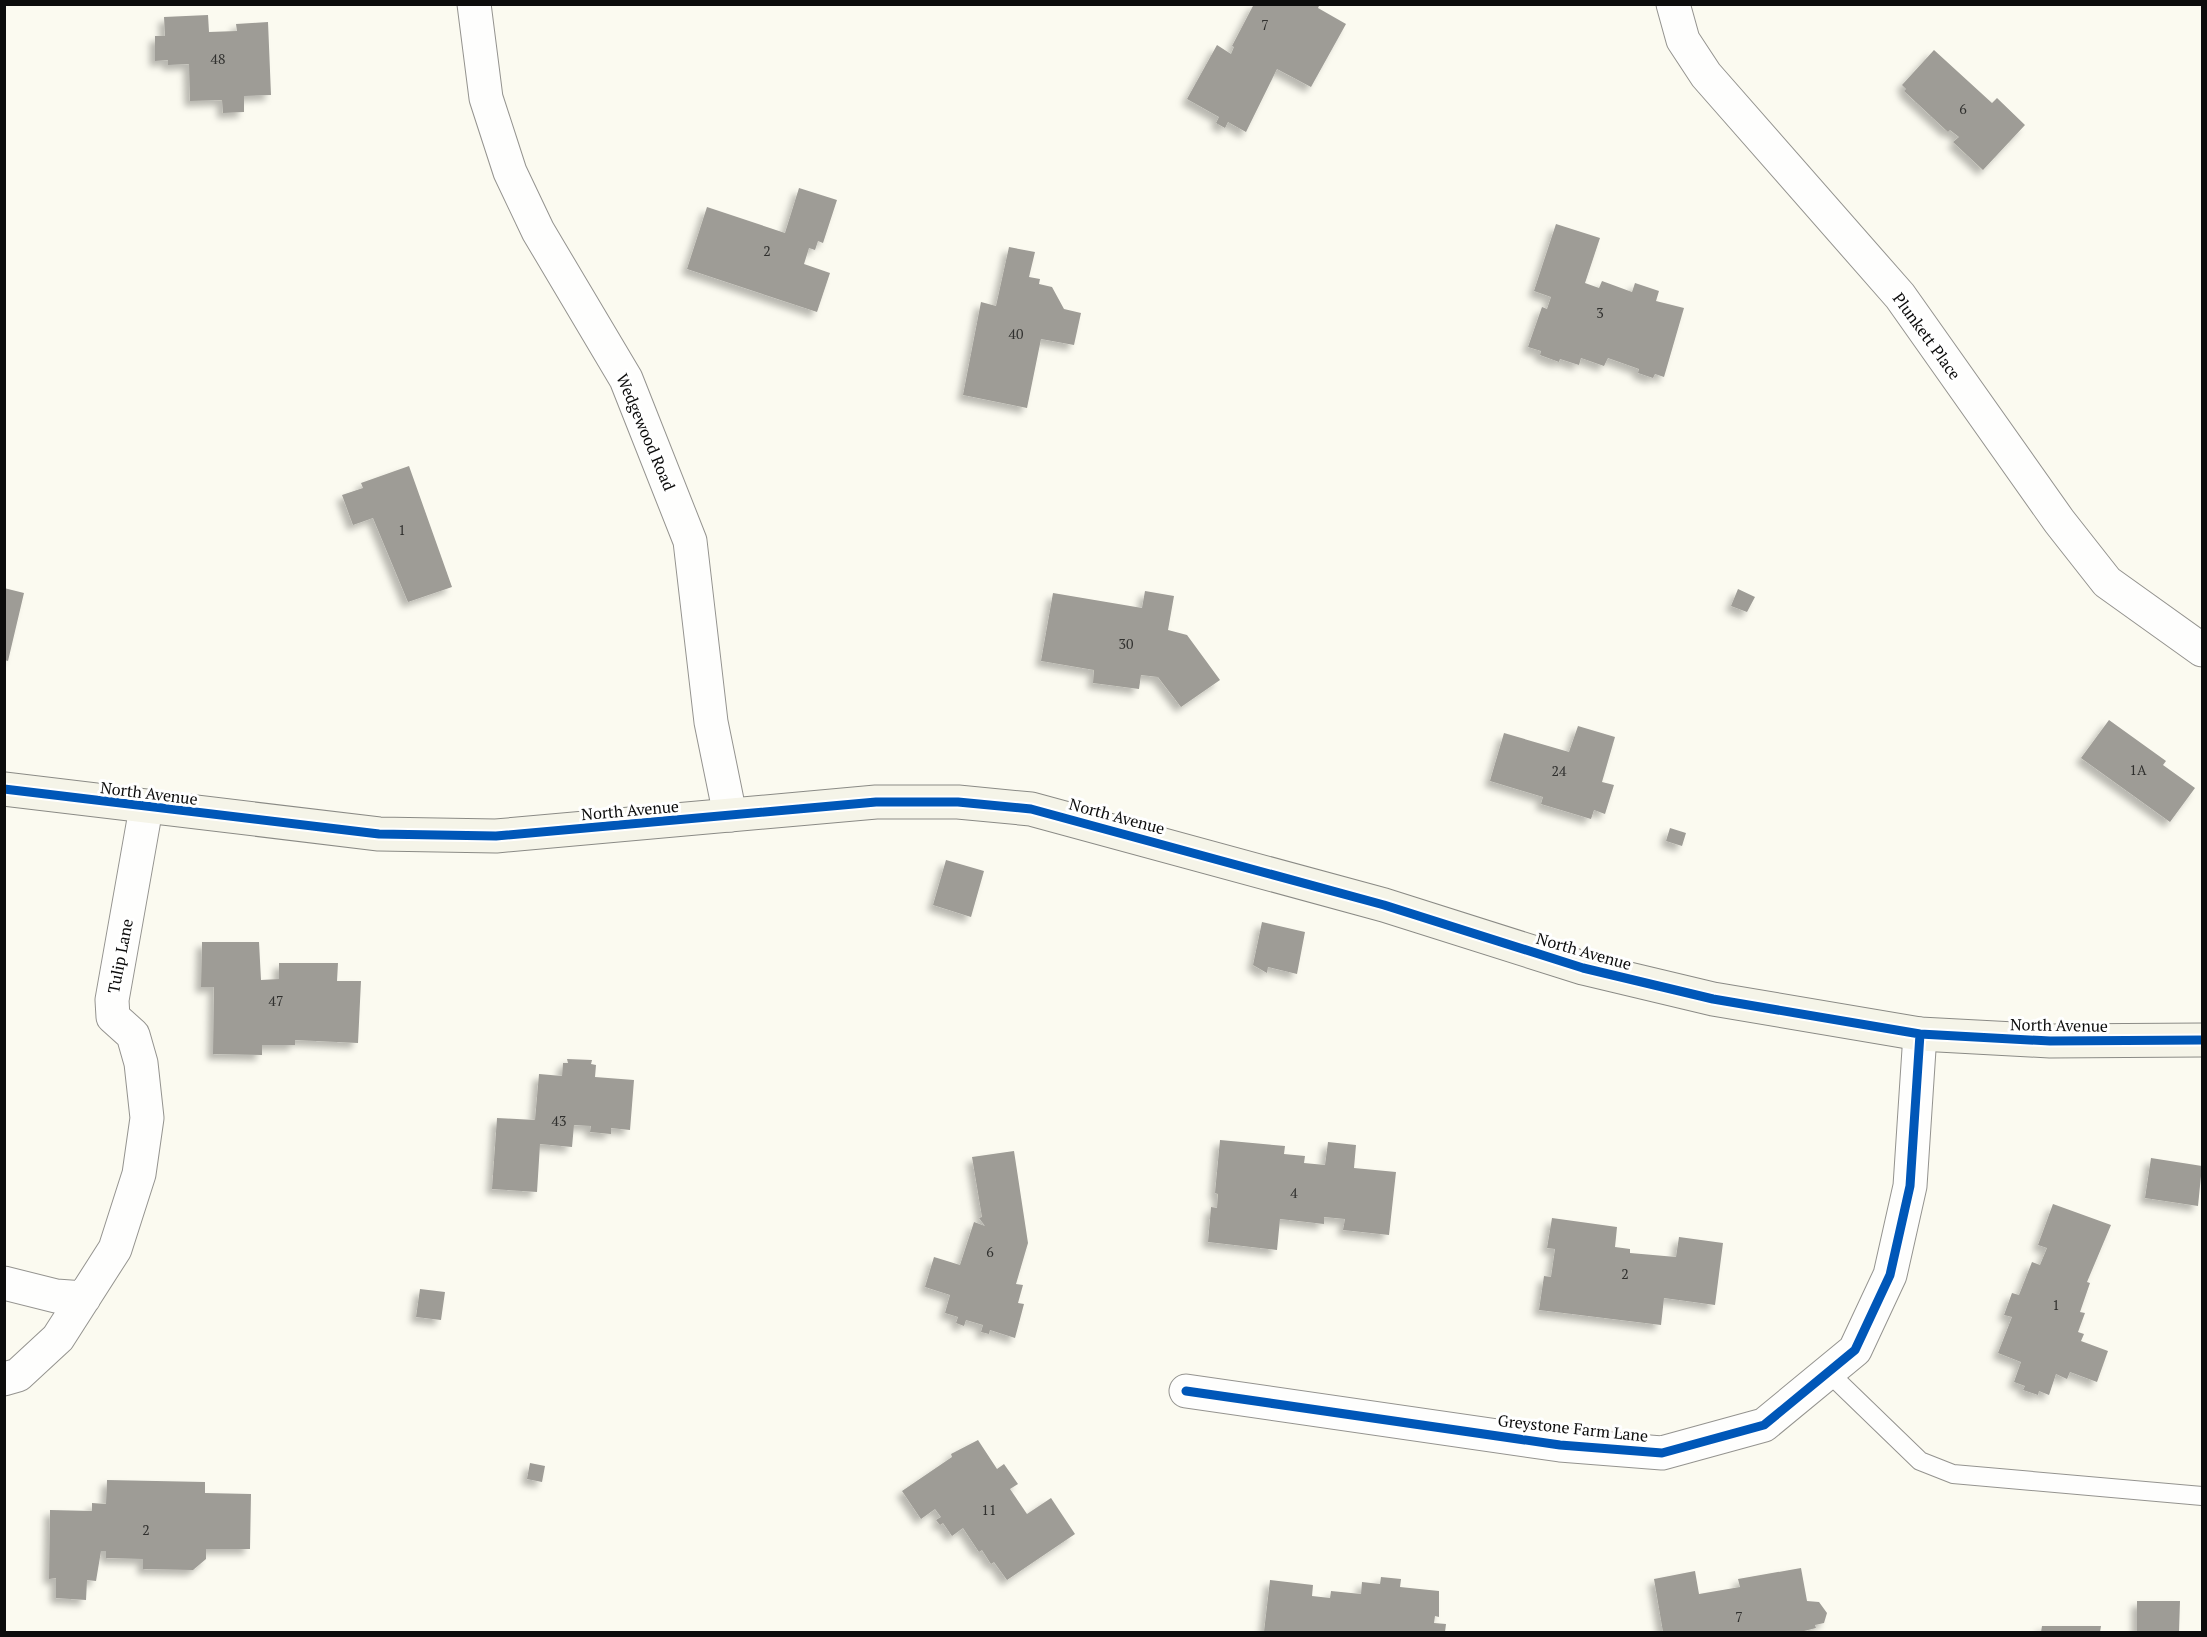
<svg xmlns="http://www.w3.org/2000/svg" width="2207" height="1637" viewBox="0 0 2207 1637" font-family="'PT Serif',serif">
	<defs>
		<filter id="shadow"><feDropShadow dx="-5.5" dy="5.5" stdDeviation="3" flood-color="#0004"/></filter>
	</defs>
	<rect width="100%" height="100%" fill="#fbfaf0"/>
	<!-- building -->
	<path fill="#9e9c96" filter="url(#shadow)" d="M1254 4H1320L1318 8 1346 24 1311 87 1277 69 1246 132 1228 122 1225 128 1216 123 1219 117 1187 99 1217 45 1231 54 1234 47 1232 46Z
		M208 15 209 32 237 31 236 24 268 22 271 95 244 96V112L223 113 222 100 190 101 189 64 168 65V60L155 61V36H165L164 17Z
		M1934 50 1992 103 1997 98 2025 125 1983 170 1953 142 1959 137 1950 130 1948 132 1904 91 1906 89 1902 85Z
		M799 188 837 200 823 243 818 241 815 250 809 248 804 264 830 273 817 312 687 269 707 207 785 233Z
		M1556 224 1600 238 1585 283 1599 288 1602 281 1632 292 1635 283 1659 291 1656 301 1684 308 1664 377 1655 374 1653 378 1638 373 1639 369 1608 358 1604 366 1581 358 1579 365 1560 359 1559 362 1540 355 1541 351 1528 347 1542 307 1547 309 1551 297 1534 291Z
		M1009 247 1035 252 1029 277 1040 279 1039 284 1052 287 1064 309 1081 313 1074 345 1041 339 1027 408 963 395 981 302 996 306Z
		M409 466 452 587 408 602 373 518 353 525 342 495 363 488 361 483Z
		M4 588 24 593 8 661 4 660Z
		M1738 589 1755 597 1747 612 1731 606Z
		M1145 591 1174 596 1168 630 1187 635 1220 680 1181 707 1158 677 1141 675 1139 689 1093 683 1094 670 1041 661 1053 593 1142 608Z
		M2109 720 2166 761 2163 765 2195 788 2170 822 2081 758Z
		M1578 726 1615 737 1602 782 1614 785 1605 814 1594 810 1591 819 1541 804 1543 797 1490 781 1504 733 1569 752Z
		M1670 828 1686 833 1682 846 1666 841Z
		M946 860 984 871 971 917 933 905Z
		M1262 922 1305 932 1297 974 1268 967 1267 973 1253 965Z
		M202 942H259L261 980 279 979V963H338L337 981H361L358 1043 295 1040V1045H262V1055L213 1054 214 987H201Z
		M567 1059 592 1060 591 1064 596 1065 595 1077 634 1080 630 1130 611 1128V1134L590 1132 591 1126 574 1125 572 1147 540 1144 537 1192 492 1189 497 1118 535 1120 539 1074 562 1076 563 1063H568Z
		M1220 1140 1285 1146 1284 1154 1305 1156 1304 1163 1325 1165 1328 1142 1356 1145 1354 1168 1396 1172 1389 1235 1343 1230 1345 1219 1324 1217V1224L1280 1219 1277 1250 1208 1242 1211 1207 1217 1208 1218 1194 1215 1193Z
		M1014 1151 1028 1243 1016 1284 1023 1285 1018 1303 1024 1304 1015 1338 990 1330 989 1334 981 1332 983 1325 966 1320 964 1326 956 1323 958 1317 945 1313 950 1295 925 1287 934 1257 960 1265 974 1222 985 1226 979 1218 982 1217 972 1157Z
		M2151 1158 2202 1166 2198 1206 2145 1198Z
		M2053 1204 2111 1225 2087 1282 2090 1283 2080 1312 2085 1313 2078 1332 2084 1334 2081 1341 2108 1351 2097 1382 2070 1372 2067 1379 2056 1374 2049 1395 2039 1391 2038 1395 2023 1390 2025 1386 2014 1382 2021 1362 1998 1353 2012 1317 2004 1315 2012 1293 2019 1295 2032 1262 2040 1265 2047 1248 2038 1245Z
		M1552 1218 1617 1227 1615 1247 1630 1249V1253L1676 1257 1679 1237 1723 1243 1715 1305 1664 1298 1661 1325 1539 1310 1544 1276 1551 1277 1555 1249 1547 1248Z
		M420 1289 445 1292 441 1320 416 1317Z
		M978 1440 997 1469 1004 1464 1018 1484 1010 1489 1027 1514 1051 1498 1075 1534 1007 1580 994 1562 991 1564 982 1550 979 1552 963 1528 952 1536 943 1523 940 1525 936 1520 941 1517 935 1509 921 1519 902 1491 952 1457 951 1454Z
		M530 1463 545 1466 542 1482 527 1479Z
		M107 1480 205 1482V1493L251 1494 250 1549H206V1559L193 1570 143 1569V1559L106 1558V1551H101L96 1581 87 1580 86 1600 56 1598V1578L49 1579 50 1510 92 1511V1503L106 1504Z
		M1801 1568 1807 1601 1819 1602 1827 1613 1824 1623 1815 1625 1816 1628 1800 1632H1663L1654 1579 1695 1571 1699 1594 1740 1587 1738 1579Z
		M1381 1577 1401 1579 1400 1587 1439 1591V1617L1435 1616 1434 1623 1446 1624 1445 1632H1264L1270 1580 1313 1585 1312 1596 1330 1598 1331 1591 1361 1594 1362 1582 1380 1584Z
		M2137 1601H2180L2179 1632H2137Z
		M2042 1626H2101L2100 1632H2041Z"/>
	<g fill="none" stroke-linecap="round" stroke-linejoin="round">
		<!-- lane casing -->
		<g stroke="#94938f" stroke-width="20">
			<path id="lane" d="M1828 1372 1920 1461 1953 1474 2202 1496"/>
		</g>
		<!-- street casing -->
		<g stroke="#94938f" stroke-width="35">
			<path id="street" d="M474 4 486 98 510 172 538 231 626 379 690 541 711 722 730 815
				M1673 4 1683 40 1706 75 1900 296 2059 521 2107 582 2202 650
				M4 1283 56 1296 84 1298
				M4 1379 18 1375 58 1338 115 1249 139 1174 147 1118 141 1063 133 1035 113 1017 112 1000 146 808
				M1186 1391 1560 1445 1662 1453 1764 1425 1855 1350 1890 1275 1910 1186 1920 1034"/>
		</g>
		<!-- secondary casing -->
		<g stroke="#8a8a85" stroke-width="35">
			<path id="secondary" d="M4 789 379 834 496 836 876 802H958L1031 809 1384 905 1583 968 1713 999 1920 1034 2050 1041 2202 1040"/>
		</g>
		<!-- lane -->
		<use href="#lane" stroke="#fefefd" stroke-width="18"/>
		<!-- street -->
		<use href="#street" stroke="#fefefd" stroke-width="33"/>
		<!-- secondary -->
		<use href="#secondary" stroke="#f5f4e8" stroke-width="33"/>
		<!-- cycleway casing -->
		<g stroke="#fff" stroke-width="13">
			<path id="cycleway" d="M4 789 379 834 496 836 876 802H958L1031 809 1384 905 1583 968 1713 999 1920 1034 2050 1041 2202 1040
				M1186 1391 1560 1445 1662 1453 1764 1425 1855 1350 1890 1275 1910 1186 1920 1034"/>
		</g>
		<!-- cycleway -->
		<use href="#cycleway" stroke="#0057b8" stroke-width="9"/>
	</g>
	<g text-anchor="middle" stroke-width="6" stroke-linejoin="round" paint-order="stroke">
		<!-- number labels -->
		<g font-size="14" fill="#30302e">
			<text x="1265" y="30">7</text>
			<text x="218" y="64">48</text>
			<text x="1963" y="114">6</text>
			<text x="767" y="256">2</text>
			<text x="1600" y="318">3</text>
			<text x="1016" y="339">40</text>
			<text x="402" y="535">1</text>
			<text x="1126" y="649">30</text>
			<text x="2138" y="775">1A</text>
			<text x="1559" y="776">24</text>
			<text x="276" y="1006">47</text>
			<text x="559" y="1126">43</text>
			<text x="1294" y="1198">4</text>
			<text x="990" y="1257">6</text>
			<text x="1625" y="1279">2</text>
			<text x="2056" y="1310">1</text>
			<text x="989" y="1515">11</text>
			<text x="146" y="1535">2</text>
			<text x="1739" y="1622">7</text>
		</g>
		<!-- street labels -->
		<g font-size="16" fill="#0c0c0c" stroke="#fff">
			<text transform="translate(1927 336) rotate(54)" y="6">Plunkett Place</text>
			<text transform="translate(646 432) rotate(67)" y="6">Wedgewood Road</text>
			<text transform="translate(149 793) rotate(7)" y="6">North Avenue</text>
			<text transform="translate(630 810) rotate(-5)" y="6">North Avenue</text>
			<text transform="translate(1117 816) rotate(15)" y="6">North Avenue</text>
			<text transform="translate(1584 951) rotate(16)" y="6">North Avenue</text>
			<text transform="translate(120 956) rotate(-79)" y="6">Tulip Lane</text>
			<text transform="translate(2059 1025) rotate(1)" y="6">North Avenue</text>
			<text transform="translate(1573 1428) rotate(6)" y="6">Greystone Farm Lane</text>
		</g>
	</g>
	<!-- border -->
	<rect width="2207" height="1637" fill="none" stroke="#0c0c0c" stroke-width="12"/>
</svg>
